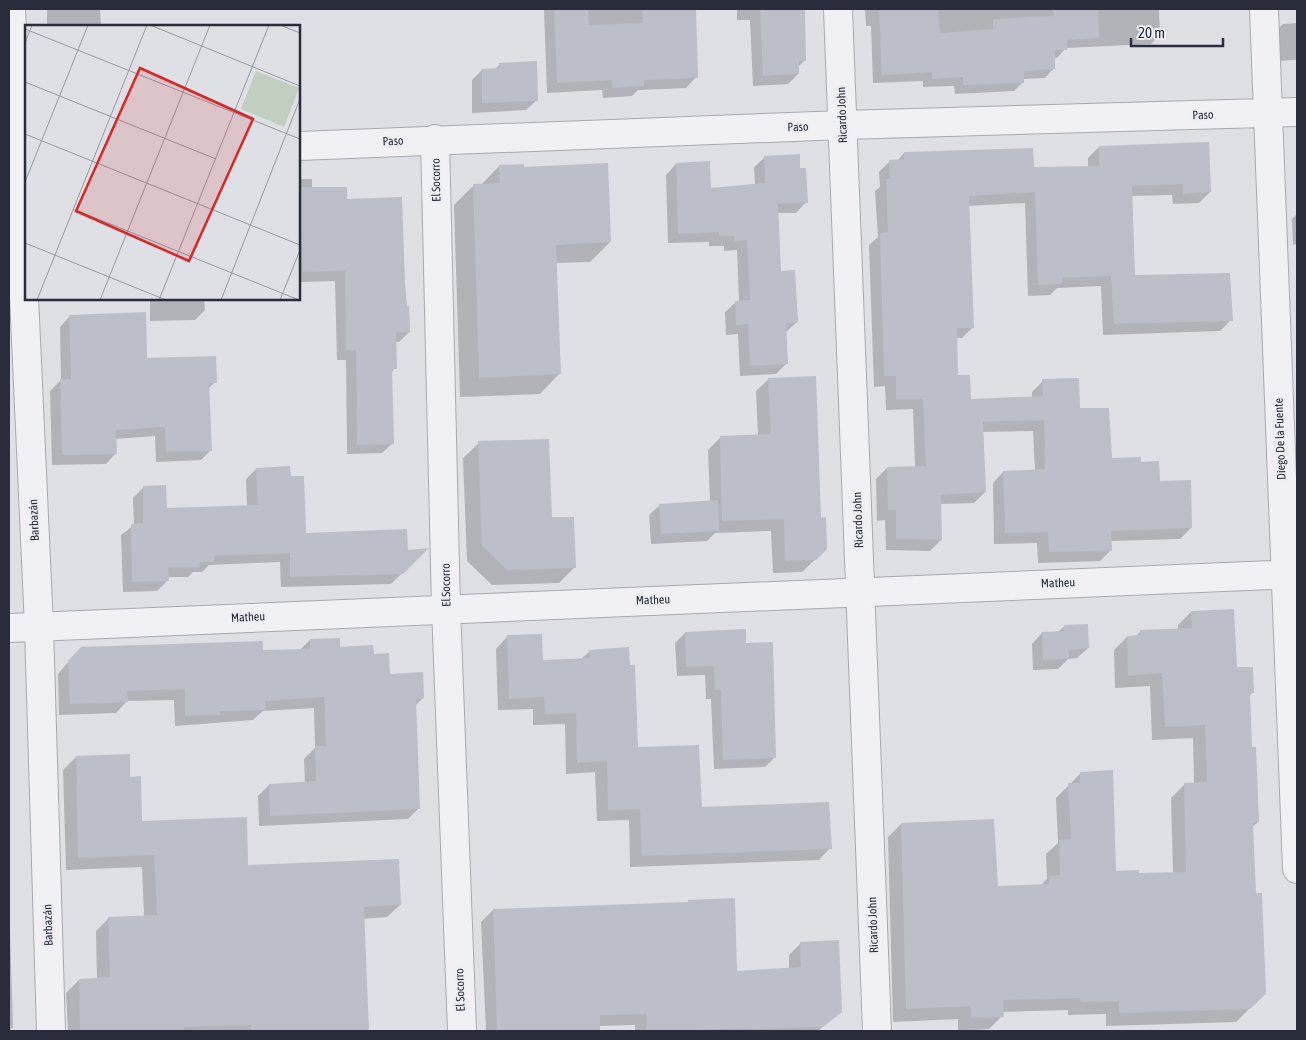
<svg xmlns="http://www.w3.org/2000/svg" width="1306" height="1040" viewBox="0 0 1306 1040" font-family="'Asap Condensed',sans-serif">
	<rect width="100%" height="100%" fill="#dfe0e6"/>
	<!-- shadow -->
	<path fill="#0003" d="M47 9H100L101 26H47Z
		M544 9H694L696 77 686 88 638 90 632 96 603 98 602 90 547 93Z
		M737 9H803L805 60 798 67V74L788 84 753 86 750 20H737Z
		M865 9H1159L1160 35 1151 44 1066 48 1057 58H1054V68L1045 78 1023 79V82L1014 91 955 94 954 86 923 87V81L873 83 871 26H866Z
		M1297 23V60L1274 61V33L1283 24Z
		M500 64 537 100 526 110 472 113V80L482 70 495 69Z
		M1099 147 1210 192 1199 203 1173 204 1172 195 1131 196 1134 277 1231 320 1220 331 1103 335 1101 286 1057 288 1050 295 1028 296 1025 203 968 206 973 327 962 338H956L957 376 970 400 1032 398V392L1043 381 1079 409 1111 459 1140 463 1159 482 1191 528 1180 539 1110 541 1111 550 1100 561 1038 563 1037 543 994 544 993 483 1003 472 1035 471 1033 431 982 432 985 492 974 503 940 504 941 540 930 551 886 550 885 520 877 521 876 479 887 468 915 467 913 409 886 410 885 386 874 387 869 245 878 237 875 191 880 187 879 172 890 161H897L904 153 1033 169 1088 167V158Z
		M765 157 799 169 806 202 796 213H777L780 272 797 322 786 332 787 363 776 374 740 376 738 334 726 335 725 312 736 302H739L737 250 724 251V246H709V242L668 243 666 175 676 164 710 189 755 185 754 167Z
		M499 166 523 168 610 242 590 262 555 263 559 374 540 394 460 397 454 205 474 185H481Z
		M299 179H312V188L346 201 403 284 409 332 399 342H395V368L391 373 393 443 382 453 347 454 346 360H337L335 281 299 282Z
		M1297 214V258L1296 244 1293 245 1292 219Z
		M150 299H204L205 310 195 320 150 321Z
		M70 316 146 360 215 382 208 389 211 450 201 460 156 462 155 436 115 439 116 453 106 464 52 465 50 391 61 380 60 327Z
		M769 379 820 519 826 549 802 572 773 573 771 531 715 533 707 541 651 544 649 515 660 505 710 502 708 450 721 437 758 436 756 391Z
		M479 443 551 518 575 567 559 583 492 585 467 561 463 458Z
		M256 469 290 478 305 534 406 551 426 550 391 584 281 587 280 562 209 565 202 572H193L188 577H167V581L157 591 123 592 121 535 134 525 133 498 143 488 166 509 247 507 246 479Z
		M1191 612 1253 692 1249 696 1251 748 1258 822 1252 827 1251 1007 1236 1022 1106 1026V1014L1068 1015V1010L1002 1012V1016L989 1029 958 1031V1019L893 1022 888 837 901 824 997 887 1040 886 1047 879 1046 854 1058 843 1056 798 1080 774 1114 872 1138 875 1173 873 1171 798 1184 785 1194 784 1193 738 1152 740 1150 686 1115 688 1114 650 1127 637 1136 636 1141 631 1178 630V625Z
		M1065 626 1088 648 1077 658 1068 659 1058 669 1033 670 1032 644 1042 633 1058 632Z
		M685 633 745 644 775 757 765 767 714 769 711 699H706L705 675 677 676 675 643Z
		M507 637 542 661 581 659 590 651 637 748 701 808 830 848 819 860 630 867 629 820 597 821 595 772 566 774 565 724 533 725V709L498 710 496 649Z
		M310 640 372 655 388 675 423 698 415 706 419 808 408 819 259 826 258 796 269 785 305 783 304 759 315 748 314 708 263 711 253 720 175 726 174 700 127 701 116 713 59 715 58 674 70 660 300 650Z
		M76 757 129 778 141 823 247 866 400 905 387 917 363 919 368 1031H68L66 993 79 980 97 979 96 931 109 918 144 916 142 867 66 870 63 770Z
		M689 901 735 973 789 969V955L801 943 840 1011 818 1031H635V1025L599 1026V1031H486L481 922 493 910 686 904Z
		M10 931 13 1027 9 1031V931Z"/>
	<!-- building -->
	<path fill="#bcbec8" d="M554 9H588L589 25 643 23 642 9H696L698 78 644 80V86L612 88V80L557 83Z
		M760 9H805L806 61H799V74L763 76Z
		M879 9H938L940 33 993 29V19L1054 16 1053 9H1098L1099 38 1067 40V50H1055V69L1024 71V83L963 85V77L932 79V72L882 75Z
		M537 61 538 101 482 103V69L500 68 499 63Z
		M1209 142 1211 192 1183 194V184L1132 186 1135 275 1230 273 1233 321 1114 324 1111 276 1062 278V284L1038 285 1035 192 969 196 974 328H957L958 375H970L971 399 1043 396 1042 379 1079 378 1080 408H1109L1112 458 1141 457V462L1159 461 1160 481 1191 480 1192 528 1111 531 1112 551 1049 552 1048 532 1005 533 1003 471 1045 469 1044 420 983 422 986 492 941 495 942 540 896 539V510H888L887 467 926 466 923 399H896V376H884L880 233 888 232 886 179H890L889 160 904 159V152L1033 148 1034 167 1099 166V146Z
		M800 154V168H806L808 203 778 204 781 271 795 270 798 322 786 323 788 364 750 366 748 324 736 325 735 301 750 300 747 240 734 241V236H719V232L678 234 676 163 710 161 711 188 765 183 764 156Z
		M608 163 611 242 556 245 561 374 479 378 473 184 500 183 499 165 524 164V167Z
		M299 187H347V199L402 197 405 284 407 306H409L410 332H396L397 369H392L394 444 357 445 356 350H346L345 271 303 272 301 231H299Z
		M146 312 147 358 216 356 217 383H209L212 451 166 452 165 427 116 430 117 454 62 455 60 379H71L69 315Z
		M816 376 821 518 826 517 827 549 816 560 785 561 784 519 722 521 720 436 771 434 768 378Z
		M549 439 552 517H574L576 568 507 570 482 546 478 441Z
		M290 466 291 476H304L306 533 407 529 408 550 429 548 403 574 290 577V553L214 556V562H200L199 567H168L169 581 132 582 131 524 143 523V486L166 485 167 508 258 505 256 468Z
		M718 500 719 531 661 534 659 504Z
		M1234 609 1237 667H1253L1254 693H1250L1252 747H1256L1259 822 1253 823 1256 893H1262L1266 994 1250 1009 1119 1013V1001L1081 1002 1080 998 1003 1000 1004 1017 971 1018V1006L906 1009 901 823 994 819 998 886 1049 884 1048 876 1060 875 1059 840 1071 839 1068 783H1080V772L1113 770 1116 871 1139 870V873L1186 872 1184 783 1207 782 1205 725 1165 727 1162 673 1128 676 1127 636 1140 635V630L1192 628 1191 611Z
		M1088 624 1089 648 1069 650V659L1043 660 1042 632 1064 631V625Z
		M746 629V643L773 642 776 758 723 760 721 690H715L714 666 686 667 685 632Z
		M542 634 543 660 590 658 589 650 629 647 630 665H635L638 747 699 745 702 807 829 802 832 849 642 856 640 809 608 810 607 761 577 763 576 713 545 714 544 697 509 699 507 635Z
		M340 638V647L373 645 374 654 389 653 390 674 423 672 424 698 416 699 420 809 270 816 269 784 316 781 315 746H326L324 697 265 701 266 710 220 711V715L185 716V689L127 691 128 702 70 704 68 661 81 647 263 641V650L310 649V639Z
		M130 754V777L141 776 142 821 247 817 248 865 399 859 401 905 364 907 369 1031H251V1025L184 1027V1031H80L79 979 110 977 108 917 157 915 154 855 78 858 76 756Z
		M735 898 737 971 801 967 800 942 839 940 842 1012 823 1027 647 1031 646 1014 600 1015V1031H497L493 909 688 902V900Z"/>
	<g fill="none" stroke-linecap="round" stroke-linejoin="round">
		<!-- minor casing -->
		<g stroke="#a8aab3" stroke-width="30">
			<path id="minor" d="M11 9 39 627 51 1031
				M838 9 877 1031
				M1264 9 1297 869
				M435 139 446 608 462 1031
				M299 146 843 125 1297 112
				M9 628 1297 574"/>
		</g>
		<!-- minor -->
		<use href="#minor" stroke="#f1f1f5" stroke-width="28"/>
	</g>
	<g text-anchor="middle" stroke-width="4.5" stroke-linejoin="round" paint-order="stroke">
		<!-- street labels -->
		<g font-size="12" fill="#292c3b" stroke="#eeeff4">
			<text transform="translate(842 115) rotate(-92)" y="4">Ricardo John</text>
			<text transform="translate(1203 115) rotate(-2)" y="4">Paso</text>
			<text transform="translate(798 127) rotate(-2)" y="4">Paso</text>
			<text transform="translate(393 141) rotate(-3)" y="4">Paso</text>
			<text transform="translate(436 180) rotate(-91)" y="4">El Socorro</text>
			<text transform="translate(1280 439) rotate(-92)" y="4">Diego De la Fuente</text>
			<text transform="translate(34 520) rotate(-93)" y="4">Barbazán</text>
			<text transform="translate(858 520) rotate(-92)" y="4">Ricardo John</text>
			<text transform="translate(1058 583) rotate(-2)" y="4">Matheu</text>
			<text transform="translate(446 585) rotate(-91)" y="4">El Socorro</text>
			<text transform="translate(653 600) rotate(-2)" y="4">Matheu</text>
			<text transform="translate(248 617) rotate(-3)" y="4">Matheu</text>
			<text transform="translate(48 925) rotate(-92)" y="4">Barbazán</text>
			<text transform="translate(873 925) rotate(-92)" y="4">Ricardo John</text>
			<text transform="translate(460 990) rotate(-92)" y="4">El Socorro</text>
		</g>
	</g>
	<!-- overview -->
	<g transform="translate(25 25)">
		<rect width="275" height="275" fill="#dfe0e6"/>
		<path d="M231 46 274 63 259 102 216 84Z" fill="#c1cfc1"/>
		<path fill="none" stroke="#9698a2" stroke-width="1" d="M125 0 275 61M255 0 275 8M0 4 275 114M0 18 7 0M0 57 191 134M0 109 275 220M0 157 63 0M48 184 274 275M0 218 141 275M12 275 122 0M75 275 185 0M134 275 244 0M196 275 275 74M255 275 275 225"/>
		<path fill="#d62828" fill-opacity="0.15" stroke="#d62828" stroke-width="2.5" d="M115 43 228 94 164 236 51 186Z"/>
		<rect width="275" height="275" fill="none" stroke="#292c3b" stroke-width="2.5"/>
	</g>
	<!-- border -->
	<rect width="1306" height="1040" fill="none" stroke="#292c3b" stroke-width="20"/>
	<!-- scale -->
	<path d="M1131 38v8h92v-8" fill="none" stroke="#292c3b" stroke-width="2.5"/>
	<text x="1138" y="38" font-size="15" fill="#292c3b" stroke="#eeeff4" stroke-width="4" paint-order="stroke">20 m</text>
</svg>
